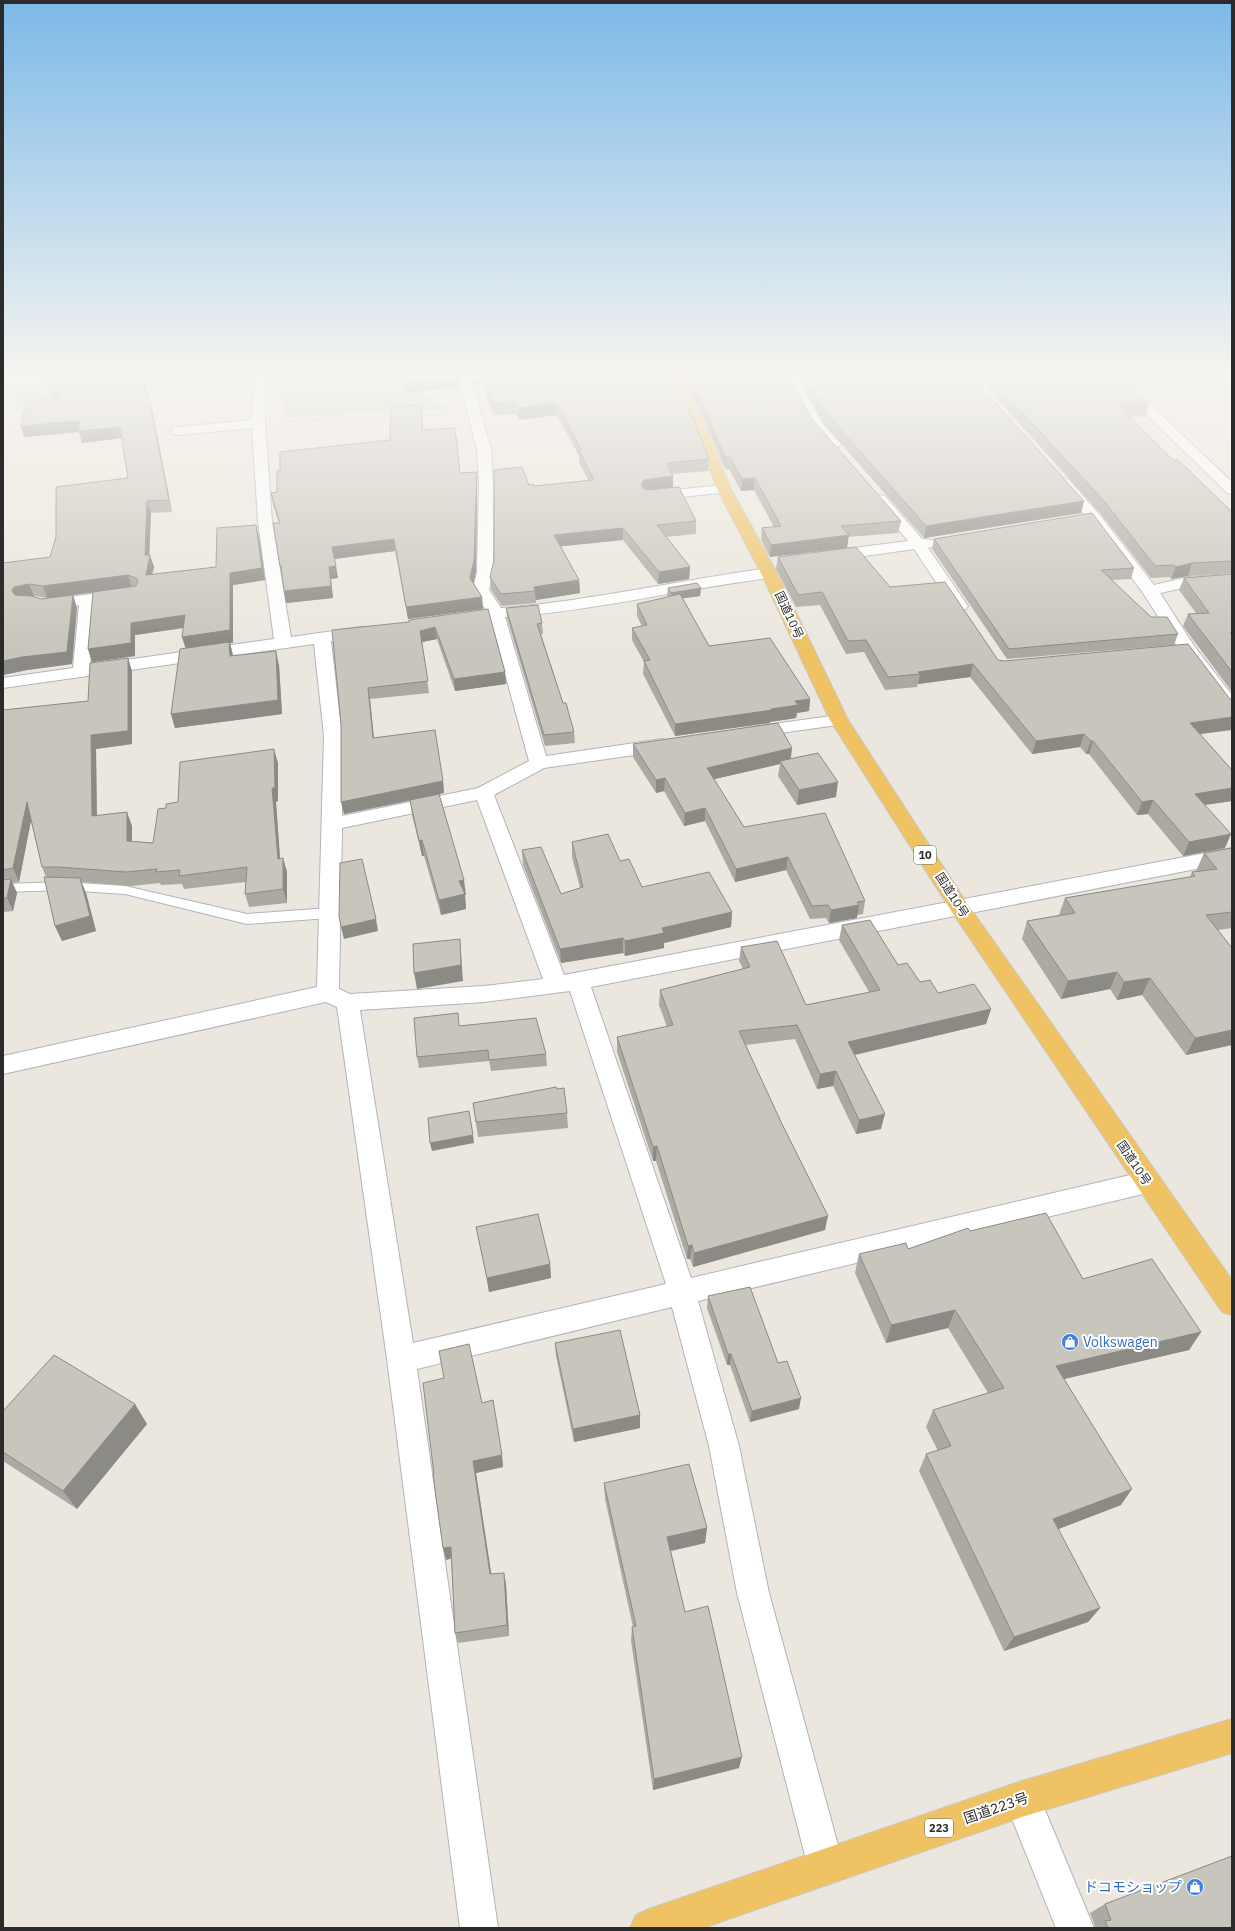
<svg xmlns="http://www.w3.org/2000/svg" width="1235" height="1931" viewBox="0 0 1235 1931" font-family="'IBM Plex Sans','Noto Sans JP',sans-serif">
	<rect width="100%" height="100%" fill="#ece7de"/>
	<!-- cemetery -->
	<path fill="#c2d5b6" d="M101 375H253L255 387 13 411 19 383Z
		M276 375H393L403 383 449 409 287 417Z"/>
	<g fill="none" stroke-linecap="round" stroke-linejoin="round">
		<!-- service casing -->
		<g stroke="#b1b3be" stroke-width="2">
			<path id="service" d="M64 882 125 886 247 914 329 908 334 910 336 913 334 916 329 918 247 924 125 894 64 890 3 892V884Z"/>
		</g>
		<!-- minor casing -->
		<g stroke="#b1b3be" stroke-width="2">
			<path id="minor" d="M40 375H78L72 379 3 386V378Z
				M254 375H266L265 423 272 521 291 637 362 627 368 629 370 632 368 635 331 641 342 736V816L478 788 529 761 490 619 460 624 454 622 452 619 454 616 486 610 473 590 477 572 479 483 477 450 458 375H470L491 450 493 483V572L489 590 501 608C591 601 679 580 769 568L774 570 777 573 774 576 769 578C681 589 594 611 505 617L546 756 662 739 668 741 671 745 668 749 662 751 544 768 494 795 564 975 1232 848V862L591 987 691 1278 1147 1171 1156 1174 1160 1182 1156 1190 1147 1193 698 1301 739 1446 769 1593 844 1867 839 1880 826 1885 813 1880 808 1867 737 1593 709 1446 672 1307 417 1369 498 1928H460L387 1359 337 1007 326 1002 3 1074V1056L317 987 324 736 314 644 3 688V678L73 668 79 605 46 610 40 608 38 605 40 602 46 600 123 590 129 592 131 595 129 598 96 603 90 665 274 639 258 521 252 428 178 435 173 434 171 431 173 428 178 427 252 420ZM477 800 543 979 484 986 350 994 339 989 342 828ZM570 991 666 1284 413 1343 360 1010 484 1002Z
				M784 375H796L822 423 841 444 839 447H829L809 425Z
				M1106 375H1119L1232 482V494L1227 493Z
				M1063 478 1068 479 1099 514 1154 585 1188 577 1232 574V584L1188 587 1160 593 1195 647 1232 695V712L1226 711 1182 654 1143 593 1089 520 1058 485 1056 482 1058 479Z
				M724 485 729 486 731 489 729 492 652 500 647 499 645 496 647 493 652 492Z
				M880 495 885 496 922 539 934 540 937 543 934 546 928 548 968 606 966 609 960 611 954 609 914 549 830 561 825 559 822 556 825 553 830 551 908 541 873 499 875 496Z
				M839 715 845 716 848 720 845 724 752 737 746 736 743 732 746 728 752 727Z
				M1022 1781 1035 1786 1094 1928H1056L1004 1799 1009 1786Z"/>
		</g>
		<!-- trunk casing -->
		<g stroke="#c8c8c8" stroke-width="2">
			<path id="trunk" d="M668 375H680L700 414 731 489 777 573 848 720 966 902 1232 1280V1315L1222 1312 952 912 830 720 761 573 717 489 688 414Z
				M1232 1719V1753L1022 1817 703 1928H630L636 1915 649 1909 1022 1781Z"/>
		</g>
		<!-- path -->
		<path stroke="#c8c8c8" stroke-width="1.5" stroke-dasharray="2 1" stroke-linecap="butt" d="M420 415 451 414
			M282 422 393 415"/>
		<!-- service -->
		<use href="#service" fill="#fff" fill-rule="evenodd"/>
		<!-- minor -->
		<use href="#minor" fill="#fff" fill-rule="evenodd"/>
		<!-- trunk -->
		<use href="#trunk" fill="#efc263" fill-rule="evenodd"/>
	</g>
	<!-- wall -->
	<path fill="#aca9a2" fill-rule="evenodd" d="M42 375H145L146 393H148L151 404 172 512 151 513 149 555 154 567 152 574 216 567 256 525 259 537 265 580 233 585V643H230L233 655 279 665 282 714 175 728 171 714 186 649 182 637 184 628 135 635V656L92 662 88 649 93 592 56 597 73 595 77 608 72 664 27 670 3 675V563L50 557 128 478 122 438 82 443 79 432 24 437 21 426 55 399 45 383ZM33 596H34L47 598 41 599Z
		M400 375H458L459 387 406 393Z
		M470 375H672L709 459 708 471 672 474 673 487 696 521V534L666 537 690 567 689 579 658 584 623 540 561 546 579 580 580 593 536 600V603L502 606 491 590 490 577 529 485 534 486 588 480 579 462V456L557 415 519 420 515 414 493 415 483 384 474 385Z
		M681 375H789L811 418 901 521 898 533 848 537 770 557 761 540 762 528 774 527 754 490 741 491 729 469H725L701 413Z
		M798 375H974L982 388 1081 513 924 538 823 423Z
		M979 375H1118L1149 405 1146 416 1130 417 1174 461 1232 512V573L1188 576 1171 579 1170 577 1151 578 1100 513 991 392Z
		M1121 375H1171L1168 384 1134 387Z
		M421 405 422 416 423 430 460 473 477 483 476 572 473 582 482 597 483 609 408 619 395 551 334 559 338 578 331 579 333 598 286 603 284 591 283 578 279 523 273 505 271 493 277 492 280 470 390 440Z
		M934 539 1134 568 1131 579 1112 580 1151 617 1178 634 1174 645 1007 659 932 549Z
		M778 557 890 587 998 660 1230 699 1200 734 1232 770V801L1205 805 1225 848 1183 856 1148 814 1137 815 1089 754H1086L1080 747 1032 754 970 677 918 684 917 687 885 690 864 652 846 654 820 605 796 607 776 569Z
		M1232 574V692L1183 626 1188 614 1196 613 1179 590 1184 578Z
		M668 588H701L700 596 683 598 709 646 810 699 809 711 797 713 796 718 770 722V723L675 736 643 674 644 662 632 640V628L642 626 637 616V604L668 597 667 596Z
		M506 608 542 623 543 634H541L563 703 574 732 575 743 545 746 507 618Z
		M488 609 505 672 506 684 455 691 437 639 422 642 429 693 370 699 374 738 443 781 444 793 439 794 466 895H465L466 909 441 915 424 856H422L412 815 410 801 344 814 341 724 409 622Z
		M132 671V744L96 749 97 816 132 826V841L153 843 166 808 178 802 278 763V801L276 802 280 858H283L287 872V903L249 907 245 894 246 882 184 889 182 884 161 885 160 883 131 886 81 882 86 893 96 931 62 941 55 926 46 877 42 867 31 821 19 882 12 883 17 893 13 911 3 912V710L88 701Z
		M633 744 792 748 791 759 836 797 797 805 778 776 780 764 714 779 744 827 865 901 863 914 857 915V918L829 923 826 918 810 919 786 870 735 882 705 821 684 826 664 791 656 793 633 757Z
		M572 842 620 861 642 887 732 912 731 927 664 943V948L625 956 623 953 561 963 523 865 522 850 561 894 580 888 572 857Z
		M1232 848V928L1218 930 1232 1045 1186 1055 1142 995 1117 1000 1110 989 1061 999 1022 939 1027 921 1059 915 1065 898 1190 877 1192 872H1197L1196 871 1204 853Z
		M842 925 898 965 920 982 938 993 991 1009 986 1024 855 1055 881 1129 856 1134 833 1086 817 1089 795 1039 746 1045 825 1230 693 1267 690 1259H687L656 1161H653L617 1052V1037L667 1027 659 1005 660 990 743 969 739 961 741 947 806 1005 869 992 839 940Z
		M460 1026 546 1054 547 1066 491 1071 489 1061 419 1068 417 1057Z
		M473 1103 567 1113 568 1128 478 1137Z
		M476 1227 550 1264 551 1278 489 1292 479 1241Z
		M970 1231 1083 1279 1201 1332 1189 1350 1064 1379 1121 1505 1058 1529 1100 1608 1088 1622 1004 1651 919 1471 926 1454 938 1451 926 1427 933 1410 988 1393 948 1328 886 1343 855 1273 859 1254 908 1249Z
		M708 1296 799 1409 750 1422 730 1365H727L707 1308Z
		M555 1343 640 1428 574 1442 556 1356Z
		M444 1378 482 1403 502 1455 503 1467 476 1473 491 1574 506 1584 509 1636 458 1643 455 1633 451 1558 446 1560 434 1475Z
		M3 1411 147 1424 77 1509 3 1461Z
		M604 1483 707 1528 705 1543 671 1551 685 1612 739 1768 653 1790 631 1641 632 1627H633L605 1499Z
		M1105 1904 1232 1928H1092L1095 1926 1090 1913Z"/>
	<!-- shaded-wall -->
	<path fill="#8c8a84" d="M143 375H145L147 405 144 394Z
		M474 375H482L483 384 474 385Z
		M458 376 459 387 406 393 405 382Z
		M148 393 151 404 172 512 169 500Z
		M557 403V415L519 420 518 408Z
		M421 405 422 416 423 441 422 430Z
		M79 421 120 427 123 438 82 443 79 432 24 437 21 426Z
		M477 472V483L476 572 472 590 470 578Z
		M673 476V488L644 492 641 485 644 480Z
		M755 478 754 490 741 491 742 479Z
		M147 501 151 513 149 563 150 555 154 567 149 587 146 575 145 555Z
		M1084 501 1081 513 924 538 926 526Z
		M256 525 259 537 265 580 233 585V643H230L233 656 186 649 182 637 230 573Z
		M623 528V540L555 547 554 535Z
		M849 535 847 548 770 557 771 545Z
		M394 539 395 551 334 559 332 547Z
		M1192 563 1188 576 1171 579 1176 567Z
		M281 565 282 578 280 566Z
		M336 566 338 578 331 579 333 598 286 603 284 591 329 567Z
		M690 567 689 579 658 584 659 572Z
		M128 575 132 588 47 598 43 586Z
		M579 580 580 593 536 600 534 587Z
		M29 584 34 596 19 599 12 591 14 587Z
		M701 588 700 596 671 600V593Z
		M73 595 77 608 72 664 27 670 3 675V661Z
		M482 597 483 609 408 619 406 607Z
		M185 615 189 627 135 635V656L92 662 88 649 131 623Z
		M435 627 437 639 422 642 420 631Z
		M276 651 279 665 282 714 175 728 171 714Z
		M128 658 132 671V744L96 749 97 830 92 816 91 735Z
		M973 664 970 677 918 684 920 674 918 672Z
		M505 672 506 684 455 691 454 679Z
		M368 688 370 699 375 750 373 738Z
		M810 699 809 711 797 713 796 718 770 722V723L675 736V724L771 709 795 701Z
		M1232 717V730L1185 736 1190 723Z
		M1084 734 1080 747 1032 754 1036 741Z
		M1091 741H1093L1089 754H1086Z
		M792 748 790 761H780V764L706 781 707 768Z
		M274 749 278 763V801L276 802 281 872 278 859 272 788Z
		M665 778 664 791 656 793V780Z
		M443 781 444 793 344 814 341 802Z
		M838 782 836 797 797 805 799 790Z
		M1232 788V801L1190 807 1195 794Z
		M1153 800 1148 814 1137 815 1142 802Z
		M27 802 32 815 19 882 13 868Z
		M705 808V821L684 826 685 813Z
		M127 812 132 826V855L127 841Z
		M1231 834 1225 848 1183 856 1189 842Z
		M422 840 424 856H422L419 841Z
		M788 857 786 870 735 882 736 869Z
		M283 858 287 872V903L283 889Z
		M80 878 86 893 96 931 62 941 55 926Z
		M11 879 17 893 13 911 7 898Z
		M464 880 466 895H465L466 909 441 915 439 900 459 881Z
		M859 905 857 918 829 923 831 910Z
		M732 912 731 927 664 943V948L625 956V941L662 928Z
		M376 919 378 931 344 939 341 927Z
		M623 938V953L561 963 560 949Z
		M460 939 461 954 463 981 417 989 414 973Z
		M1117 972 1110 989 1061 999 1068 981Z
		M1150 978 1142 995 1117 1000 1124 982Z
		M991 1009 986 1024 845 1057 848 1042Z
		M1232 1030V1045L1186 1055 1195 1038Z
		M836 1071 833 1086 817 1089 820 1074Z
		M885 1114 881 1129 856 1134 859 1120Z
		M473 1135 474 1143 432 1151 430 1143Z
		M657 1146 656 1161H653V1147Z
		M828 1216 825 1230 693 1267 694 1253Z
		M692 1245 690 1259H687L688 1246Z
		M550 1264 551 1278 489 1292 487 1278Z
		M955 1310 948 1328 886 1343 891 1325Z
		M1201 1332 1189 1350 1047 1383 1056 1366Z
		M728 1354H731L730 1365H727Z
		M801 1398 799 1409 750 1422 752 1411Z
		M135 1404 147 1424 77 1509 63 1491Z
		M640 1415V1428L574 1442 573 1429Z
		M502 1455 503 1467 476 1473 493 1585 490 1574 473 1461Z
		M1132 1489 1121 1505 1043 1535 1053 1519Z
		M707 1528 705 1543 666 1552 667 1537Z
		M451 1547 453 1558 446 1560 443 1548Z
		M504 1573 506 1584 509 1636 507 1625Z
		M1100 1608 1088 1622 1004 1651 1014 1637Z
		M742 1757 739 1768 653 1790 654 1779Z"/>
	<!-- building -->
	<path fill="#c8c5bc" stroke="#8c8a84" d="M43 375H143L144 394 148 393 169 500 147 501 145 555H150L146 575 216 567 217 528 256 525 262 568 230 573V630L182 637 185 615 131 623V643L88 649 93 592 136 586 138 581 136 578 128 575 43 586 29 584 14 587 12 591 15 595 31 596 41 599 73 595 67 652 22 657 3 661V563L50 557 56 537V487L128 478 120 427 79 431V421L21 426 26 401 59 398Z
		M403 375H458V376L405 382Z
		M483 375H672L687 403 709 459 667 463 673 476 644 480 641 485 644 489 649 490 679 487 696 521 657 525 690 567 659 572 623 528 554 535 579 580 534 587 535 591 501 594 490 577 494 560V470L522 467 529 485 533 484 534 486 594 480 579 450H581L557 403 518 408 515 402 492 404Z
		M688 375H789L811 418 901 521 841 526 849 535 771 545 762 528 781 526 755 478 742 479 730 457 725 458 702 402Z
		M804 375H974L982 388 1084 501 926 526 825 412Z
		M989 375H1118L1149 405 1119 406 1174 461 1177 459 1232 512V561L1192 563 1176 567 1174 565 1155 566 1104 501 993 381Z
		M1136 375H1152L1137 376Z
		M421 405 422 430 455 428 460 473 477 472 474 560 470 578 482 597 406 607 394 539 332 547 336 566 329 567 331 586 284 591 281 565 280 566 273 523H280L271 493 277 492V471L280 470V452L390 440 391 407Z
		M1092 513 1134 568 1101 570 1151 617H1167L1178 634 1009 649 934 539Z
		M856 547 890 587 945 582 998 660 1004 661 1188 644 1230 699H1232V717L1190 723 1232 770V788L1195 794 1231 834 1189 842 1153 800 1142 802 1093 741H1091L1084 734 1036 741 973 664 918 672 920 674 888 677 866 640 848 641 822 592 798 595 778 557Z
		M1232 574V633H1230L1232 635V672L1188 614 1209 613 1184 578Z
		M697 583 701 588 671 593 668 588Z
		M680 594 709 646 770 638 810 699 795 701 798 705 771 709 772 710 675 724 644 661 650 660 632 628 647 625 637 604Z
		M538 605 542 623 537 624 563 703H566L574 732 544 735 506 608Z
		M488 609 505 672 454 679 435 627 420 631 428 681 368 688 373 738 435 730 443 781 341 802V724L332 630 409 622V620Z
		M229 642 230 656 276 651 278 700 171 714 180 649Z
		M128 658V731L91 735 92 816 127 812V841L153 843 158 809 166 808V804L178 802 180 762 274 749 275 788H272L278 859 283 858V889L245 894 247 867 179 876 180 870 156 872 157 869 126 872 58 867H42L27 802 13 868 3 870V710L88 701 90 663Z
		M778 723 792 748 707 768 744 827 825 813 865 901 857 902 859 905 831 910 828 905 812 906 788 857 736 869 705 808 685 813 665 778 656 780 633 744Z
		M818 753 838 782 799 790 780 761Z
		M439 794 464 880 459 881 465 894 439 900 422 840 419 841 410 800Z
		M608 834 620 861 629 859 642 887 709 872 732 912 662 928 664 933 625 941 623 938 560 949 522 850 541 847 561 894 583 887 572 842Z
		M1232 848V912L1206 915 1232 948V1030L1195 1038 1150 978 1124 982 1117 972 1068 981 1027 921 1075 913 1065 898 1195 876 1192 872 1217 869 1204 853Z
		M362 859 376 919 341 927 339 916 340 863Z
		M44 877 80 878 90 916 55 926Z
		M11 879 7 898H3V880Z
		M870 920 898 965 907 963 920 982 930 980 938 993 974 984 991 1009 848 1042 885 1114 859 1120 836 1071 820 1074 797 1025 739 1031 782 1124 828 1216 694 1253 692 1245 688 1246 657 1146 653 1147 617 1037 673 1025 660 990 750 967 741 947 777 941 806 1005 880 990 842 925Z
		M460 939 461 965 414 973 413 944Z
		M458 1013 459 1026 536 1018 546 1054 489 1060 488 1050 417 1057 414 1018Z
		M556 1087 557 1089 564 1088 567 1113 476 1122 473 1103Z
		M469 1111 473 1135 430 1143 428 1118Z
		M1046 1213 1083 1279 1152 1259 1201 1332 1056 1366 1132 1489 1053 1519 1100 1608 1014 1637 926 1454 951 1446 933 1410 1004 1388 955 1310 891 1325 859 1254 906 1243 908 1249 968 1228 970 1231Z
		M538 1214 550 1264 487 1278 476 1227Z
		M750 1287 778 1363 787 1361 801 1398 752 1411 731 1354H728L708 1296Z
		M620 1330 640 1415 573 1429 555 1343Z
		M469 1344 482 1403 493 1400 502 1455 473 1461 490 1574 504 1573 507 1625 455 1633 451 1547 443 1548 433 1475H434L423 1383 444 1378 439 1351Z
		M54 1355 135 1404 63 1491 3 1452V1411Z
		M689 1464 707 1528 667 1537 685 1612 708 1606 742 1757 654 1779 632 1627 636 1626 604 1483Z
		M1232 1856V1928H1108L1105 1921 1111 1920 1105 1904Z"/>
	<!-- sky -->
	<linearGradient id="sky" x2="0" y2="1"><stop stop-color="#7bb9e8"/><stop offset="0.58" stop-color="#f6f4f0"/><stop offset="1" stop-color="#f6f4f0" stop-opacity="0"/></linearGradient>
	<rect width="1235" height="645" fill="url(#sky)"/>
	<!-- icons -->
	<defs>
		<g id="shop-disc" transform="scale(0.9)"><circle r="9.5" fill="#3f7fe0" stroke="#fff"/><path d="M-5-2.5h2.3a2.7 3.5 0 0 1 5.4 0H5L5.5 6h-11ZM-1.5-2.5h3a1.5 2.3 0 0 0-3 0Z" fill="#fff"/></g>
	</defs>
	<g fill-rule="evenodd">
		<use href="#shop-disc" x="1070" y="1342"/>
		<use href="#shop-disc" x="1195" y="1887"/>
	</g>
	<g text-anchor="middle" stroke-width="4" stroke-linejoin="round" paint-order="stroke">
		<!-- shield labels -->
		<g fill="#fff" stroke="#6b6b6b" stroke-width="1">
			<rect x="914" y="846" width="22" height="18" rx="3"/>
			<rect x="925" y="1819" width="28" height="18" rx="3"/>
		</g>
		<g font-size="11" font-weight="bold" fill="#2b2b2b">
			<text x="925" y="859">10</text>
			<text x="939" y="1832">223</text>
		</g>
		<!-- street labels -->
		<g font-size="12" fill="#2b2b2b" stroke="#fff">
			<text transform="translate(789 615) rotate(65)" y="4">国道10号</text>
			<text transform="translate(952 895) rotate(57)" y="4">国道10号</text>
			<text transform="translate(1134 1163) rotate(56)" y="4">国道10号</text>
		</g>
		<!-- near-shop labels -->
		<g font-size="14" fill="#366cbe" stroke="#fff" text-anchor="start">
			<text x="1083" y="1347">Volkswagen</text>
			<text x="1182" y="1892" text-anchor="end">ドコモショップ</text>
		</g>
		<!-- near-street labels -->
		<g font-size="14" fill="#2b2b2b" stroke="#fff">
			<text transform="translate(996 1808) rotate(-19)" y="5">国道223号</text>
		</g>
	</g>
	<!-- border -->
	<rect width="1235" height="1931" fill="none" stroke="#2b2b2b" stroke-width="8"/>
</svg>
